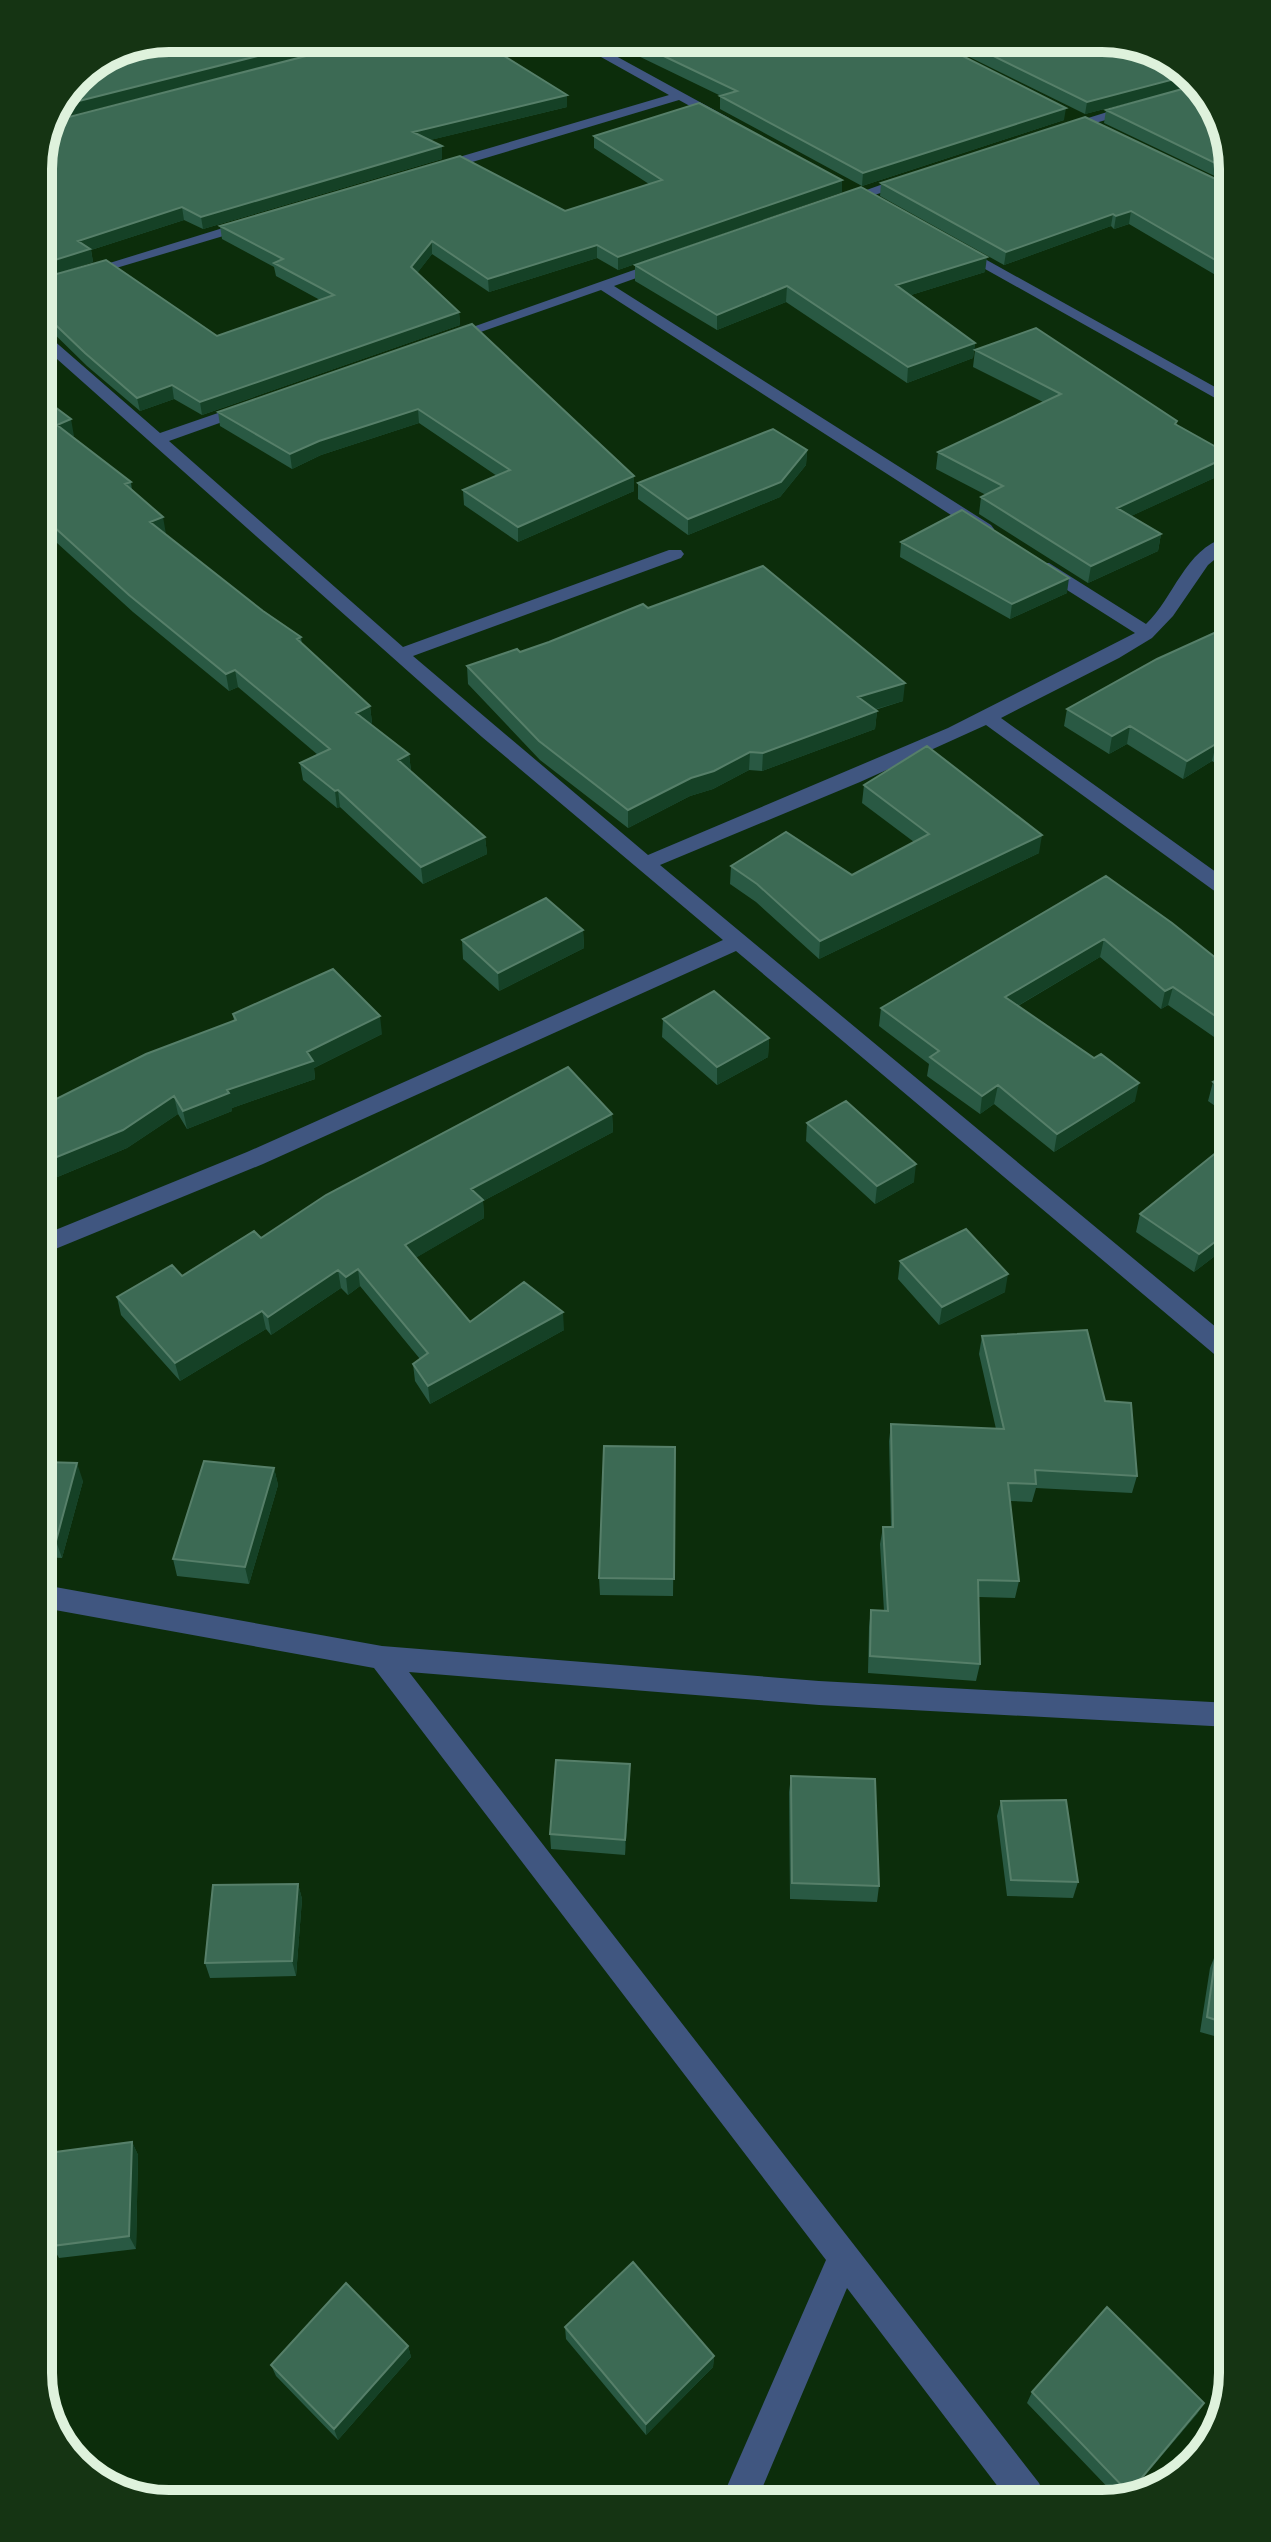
<svg xmlns="http://www.w3.org/2000/svg" width="1271" height="2542" viewBox="0 0 1271 2542" font-family="'PT Sans',sans-serif">
	<rect width="100%" height="100%" fill="#0c2d0b"/>
	<g fill="none" stroke-linecap="round" stroke-linejoin="round">
		<!-- minor -->
		<path fill="#405680" fill-rule="evenodd" d="M567 38H583L729 118 717 121 679 100 442 171H432V165L669 95Z
			M1136 103 1141 104V110L1060 133 1053 129Z
			M911 174 918 178 916 181 845 205 840 206 833 202Z
			M252 219 259 223 257 226 86 277 81 278 74 274Z
			M958 244 1224 392V403L953 251 951 248Z
			M665 259 672 263 670 266 614 286 991 525 994 529 991 533H979L601 290 452 342H442L439 339Z
			M39 330 44 332 160 433 244 404H256V410L169 441 403 647 669 550H681L684 554 681 558 413 656 648 855 948 728 1135 633 1037 571 1034 567 1037 563H1049L1146 624C1173 599 1186 548 1225 538V551L1208 565 1173 616 1152 638 1119 658 1001 718 1227 880V896L1220 895 986 725 860 782 660 865 1229 1338V1362L1220 1359 736 951 263 1164 43 1254V1235L247 1152 723 940 482 737 39 343Z
			M44 1585 382 1646 819 1681 1230 1703V1727L819 1705 409 1672 1039 2483 1045 2495 1005 2496 847 2288 758 2498H722L826 2260 374 1668 44 1608Z"/>
	</g>
	<!-- wall -->
	<path fill="#295943" d="M601 38H927L1064 120 862 186 720 109V96H721Z
		M931 38H1111L1197 85 1085 114Z
		M567 95V107L430 140 442 146V159L203 229 184 220 91 250 93 262 39 279 38 161Z
		M1106 110 1223 119V180L1104 123Z
		M594 136 842 180V192L618 270 597 258 489 292 432 254 417 273 459 312 460 325 202 415 174 399 140 411 87 366 39 319V279L217 336 320 300 276 276 274 267 222 239 220 226 565 211 649 184 594 148Z
		M881 183H1224V280L1129 224 1114 229 1111 226 1004 265 880 196Z
		M635 265 985 272 911 295 975 343 973 358 907 383 786 302 717 330 635 281Z
		M472 324 634 491 518 542 464 505 463 490 497 476 419 423 321 455 292 469 220 426 218 412Z
		M975 350 1177 421 1176 425 1225 452V473L1131 516 1161 534 1158 551 1088 583 979 514 981 497 986 495 936 469 938 452 1043 402 973 367Z
		M39 395 74 436H72L131 482 132 491 165 534 263 611 301 637 302 645 370 706 372 723 370 724 409 754 411 771 485 837 487 854 423 884 340 807 337 808 303 780 300 763 318 755 238 687 229 691 133 612 46 533 40 535Z
		M807 450 806 465 780 497 688 535 638 499V483Z
		M901 542 1067 593 1010 619 900 557Z
		M648 608 903 701 875 710 877 711 875 729 762 771 749 770 713 789 690 796 628 828 540 760 468 684 467 666 520 652Z
		M1225 628 1226 770 1212 761 1183 779 1127 744 1109 754 1064 726 1067 709Z
		M864 785 1039 853 819 959 756 902 730 884 731 866 852 875 914 842 862 803Z
		M1106 876 1227 967V1046L1168 1005 1161 1009 1100 957 1018 1006 1135 1101 1054 1152 994 1104 980 1114 927 1076 929 1064 879 1026 881 1008Z
		M583 930 584 948 499 991 463 959 462 940Z
		M233 1014 382 1034 314 1068 315 1079 232 1108V1111L187 1129 178 1114 127 1148 43 1183 42 1106 234 1021Z
		M663 1019 769 1038 768 1057 717 1085 662 1037Z
		M1227 1074 1228 1115 1208 1101 1213 1082Z
		M612 1114 613 1132 483 1201 484 1218 415 1258 470 1322 564 1330 430 1404 415 1381 413 1364 420 1359 360 1286 348 1295 341 1288 271 1335 266 1329 180 1381 121 1315 117 1297 182 1276 261 1238Z
		M807 1123 914 1182 875 1204 806 1141Z
		M1228 1143V1246L1194 1272 1136 1232 1140 1214Z
		M900 1261 1005 1292 939 1325 898 1279Z
		M982 1336 1105 1401 1137 1476 1132 1493 1036 1488 1032 1502 1010 1501 1019 1581 1015 1598 979 1597 980 1664 976 1681 868 1673 869 1627 871 1610 884 1611 880 1544 883 1527H891L889 1441 891 1424 996 1429 979 1354Z
		M675 1447 673 1596 600 1595 599 1578Z
		M44 1462 83 1481 62 1558 44 1557Z
		M274 1468 278 1485 249 1584 177 1576 173 1559Z
		M791 1776 879 1886 877 1902 790 1899 789 1792Z
		M630 1780 625 1855 551 1849 550 1834Z
		M1001 1801 1078 1882 1073 1898 1007 1896 997 1816Z
		M298 1884 302 1899 296 1976 210 1978 205 1963Z
		M1216 1953 1231 1957 1232 2041 1200 2032 1210 1968Z
		M132 2142 138 2155 136 2249 59 2258 52 2246Z
		M565 2327 714 2356 713 2367 646 2435 566 2339Z
		M408 2346 411 2357 338 2440 276 2376 271 2365Z
		M1032 2392 1204 2403 1197 2414 1129 2494 1115 2495 1027 2403Z"/>
	<!-- shaded-wall -->
	<path fill="#154126" d="M329 38H378L57 119 63 105Z
		M1190 75 1197 85 1085 114 1087 102Z
		M567 95V107L414 144 413 132Z
		M1066 108 1064 120 862 186 863 173Z
		M442 146V159L203 229 201 217Z
		M842 180V192L618 270V257Z
		M182 207 184 220 91 250 93 262 39 279V265L78 241Z
		M1131 211 1129 224 1114 229 1116 216Z
		M1113 214 1111 226 1004 265 1006 252Z
		M432 241V254L412 280 411 267Z
		M597 245V258L489 292 488 279Z
		M987 257 985 272 895 300 896 285Z
		M787 286 786 302 717 330V315Z
		M459 312 460 325 202 415 200 402Z
		M975 343 973 358 907 383 908 367Z
		M172 385 174 399 140 411 137 398Z
		M418 409 419 423 321 455 292 469 290 454 319 441Z
		M71 419 74 436 60 441 57 425Z
		M807 450 806 465 780 497 688 535V519Z
		M1225 458V473L1114 524 1117 508Z
		M634 476V491L518 542V527Z
		M42 516 46 533 40 535V517Z
		M163 517 166 534 150 522Z
		M1161 534 1158 551 1088 583 1091 566Z
		M1069 578 1067 593 1010 619 1012 604Z
		M235 670 238 687 229 691 226 674Z
		M905 683 903 701 856 715 858 697Z
		M370 706 372 723 357 730 356 713Z
		M877 711 875 729 762 771 763 753Z
		M1130 726 1127 744 1109 754 1112 736Z
		M1216 744 1212 761 1183 779 1187 761Z
		M750 752 749 770 713 789 690 796 628 828V810L691 778Z
		M409 754 411 771 398 760Z
		M338 790 340 807 337 808 335 791Z
		M1042 835 1039 853 819 959 820 941Z
		M485 837 487 854 423 884 421 867Z
		M583 930 584 948 499 991 498 973Z
		M1104 939 1100 957 1002 1015 1005 997Z
		M1173 987 1168 1005 1161 1009 1165 991Z
		M380 1016 382 1034 314 1068 315 1079 232 1108V1111L187 1129 183 1111Z
		M769 1038 768 1057 717 1085V1067Z
		M1139 1083 1135 1101 1054 1152 1057 1134Z
		M998 1085 994 1104 980 1114 982 1096Z
		M174 1096 178 1114 127 1148 43 1183 42 1163Z
		M612 1114 613 1132 483 1201 484 1218 407 1263 405 1245 471 1189Z
		M916 1164 914 1182 875 1204 877 1186Z
		M1228 1232V1246L1194 1272 1199 1254Z
		M358 1269 360 1286 348 1295 346 1277Z
		M338 1270 341 1288 271 1335 268 1317Z
		M1008 1274 1005 1292 939 1325 942 1307Z
		M262 1311 266 1329 180 1381 175 1363Z
		M563 1312 564 1330 430 1404 428 1386Z
		M77 1463 83 1481 62 1558 56 1541Z
		M274 1468 278 1485 249 1584 245 1567Z
		M630 1764V1780L625 1855V1840Z
		M298 1884 302 1899 296 1976 292 1961Z
		M132 2142 138 2155 136 2249 129 2236Z
		M408 2346 411 2357 338 2440 334 2429Z
		M714 2356 713 2367 646 2435V2424Z
		M1204 2403 1197 2414 1129 2494H1128Z"/>
	<!-- building -->
	<path fill="#3c6a54" stroke="#567f69" stroke-width="2" d="M169 38H329L63 105 77 76Z
		M376 38H475L567 95 413 132 442 146 201 217 182 207 78 241 90 249 39 265 38 161 57 120Z
		M626 38H927L1066 108 863 173 720 96 737 91Z
		M957 38H1111L1182 65 1190 75 1087 102Z
		M1197 85 1223 119V167L1106 110Z
		M699 103 842 180 618 257 597 245 488 279 432 241 411 267 459 312 200 402 172 385 137 398 85 353 39 309V279L106 260 217 336 334 295 274 263 283 259 220 226 460 156 565 211 662 180 594 136Z
		M1085 117 1224 183V265L1131 211 1116 216 1113 214 1006 252 881 183Z
		M861 187 987 257 896 285 975 343 908 367 787 286 717 315 635 265Z
		M472 324 634 476 518 527 463 490 510 470 418 409 319 441 290 454 218 412Z
		M1036 328 1177 421 1175 424 1225 452V458L1117 508 1161 534 1091 566 981 497 1003 486 938 452 1061 394 975 350Z
		M39 395 71 419 57 425 131 482 125 484 163 517 150 522 263 611 301 637 297 639 370 706 356 713 409 754 398 760 485 837 421 867 338 790 335 791 300 763 330 749 235 670 226 674 129 595 42 516 40 517Z
		M773 429 807 450 781 482 688 519 638 483Z
		M962 510 1069 578 1012 604 901 542Z
		M763 566 905 683 858 697 877 711 763 753 750 752 714 771 691 778 628 810 539 741 467 666 517 649 520 652 549 642 643 604 648 608Z
		M1225 628 1226 750 1216 744 1187 761 1130 726 1112 736 1067 709 1157 659Z
		M927 746 1042 835 820 941 757 884 731 866 786 832 852 875 929 834 864 785Z
		M1106 876 1172 923 1227 967V1024L1173 987 1165 991 1104 939 1005 997 1094 1058 1101 1054 1139 1083 1057 1134 998 1085 982 1096 930 1057 939 1051 881 1008Z
		M546 898 583 930 498 973 462 940Z
		M333 969 380 1016 307 1052 313 1061 227 1090 229 1093 183 1111 174 1096 123 1130 42 1163V1106L146 1054 236 1020 233 1014Z
		M714 991 769 1038 717 1067 663 1019Z
		M568 1067 612 1114 471 1189 483 1200 405 1245 470 1322 524 1282 563 1312 428 1386 413 1364 428 1353 358 1269 346 1277 338 1270 268 1317 262 1311 175 1363 117 1297 172 1265 182 1276 254 1231 261 1238 326 1195Z
		M1227 1074V1093L1213 1082Z
		M846 1101 916 1164 877 1186 807 1123Z
		M1228 1143V1232L1199 1254 1140 1214Z
		M966 1229 1008 1274 942 1307 900 1261Z
		M1087 1330 1105 1401 1131 1403 1137 1476 1035 1470 1036 1484 1008 1483 1019 1581 978 1580 980 1664 870 1656 871 1610 888 1611 883 1527H893L891 1424 1004 1429 982 1336Z
		M604 1446 675 1447 674 1579 599 1578Z
		M204 1461 274 1468 245 1567 173 1559Z
		M44 1462 77 1463 56 1541H44Z
		M556 1760 630 1764 625 1840 550 1834Z
		M791 1776 875 1779 879 1886 792 1883Z
		M1066 1800 1078 1882 1011 1880 1001 1801Z
		M298 1884 292 1961 205 1963 213 1885Z
		M1216 1953 1231 1957V2025L1207 2017Z
		M132 2142 129 2236 52 2246 56 2152Z
		M633 2262 714 2356 646 2424 565 2327Z
		M346 2283 408 2346 334 2429 271 2365Z
		M1107 2307 1204 2403 1129 2493 1032 2392Z"/>
	<!-- crop -->
	<path d="M0 0H1271V2542H0ZM169 52H1102A117 117 0 0 1 1219 169V2373A117 117 0 0 1 1102 2490H169A117 117 0 0 1 52 2373V169A117 117 0 0 1 169 52Z" fill="#153413" fill-rule="evenodd"/>
	<path fill="none" stroke="#def2dc" stroke-width="10" d="M169 52H1102A117 117 0 0 1 1219 169V2373A117 117 0 0 1 1102 2490H169A117 117 0 0 1 52 2373V169A117 117 0 0 1 169 52Z"/>
</svg>
